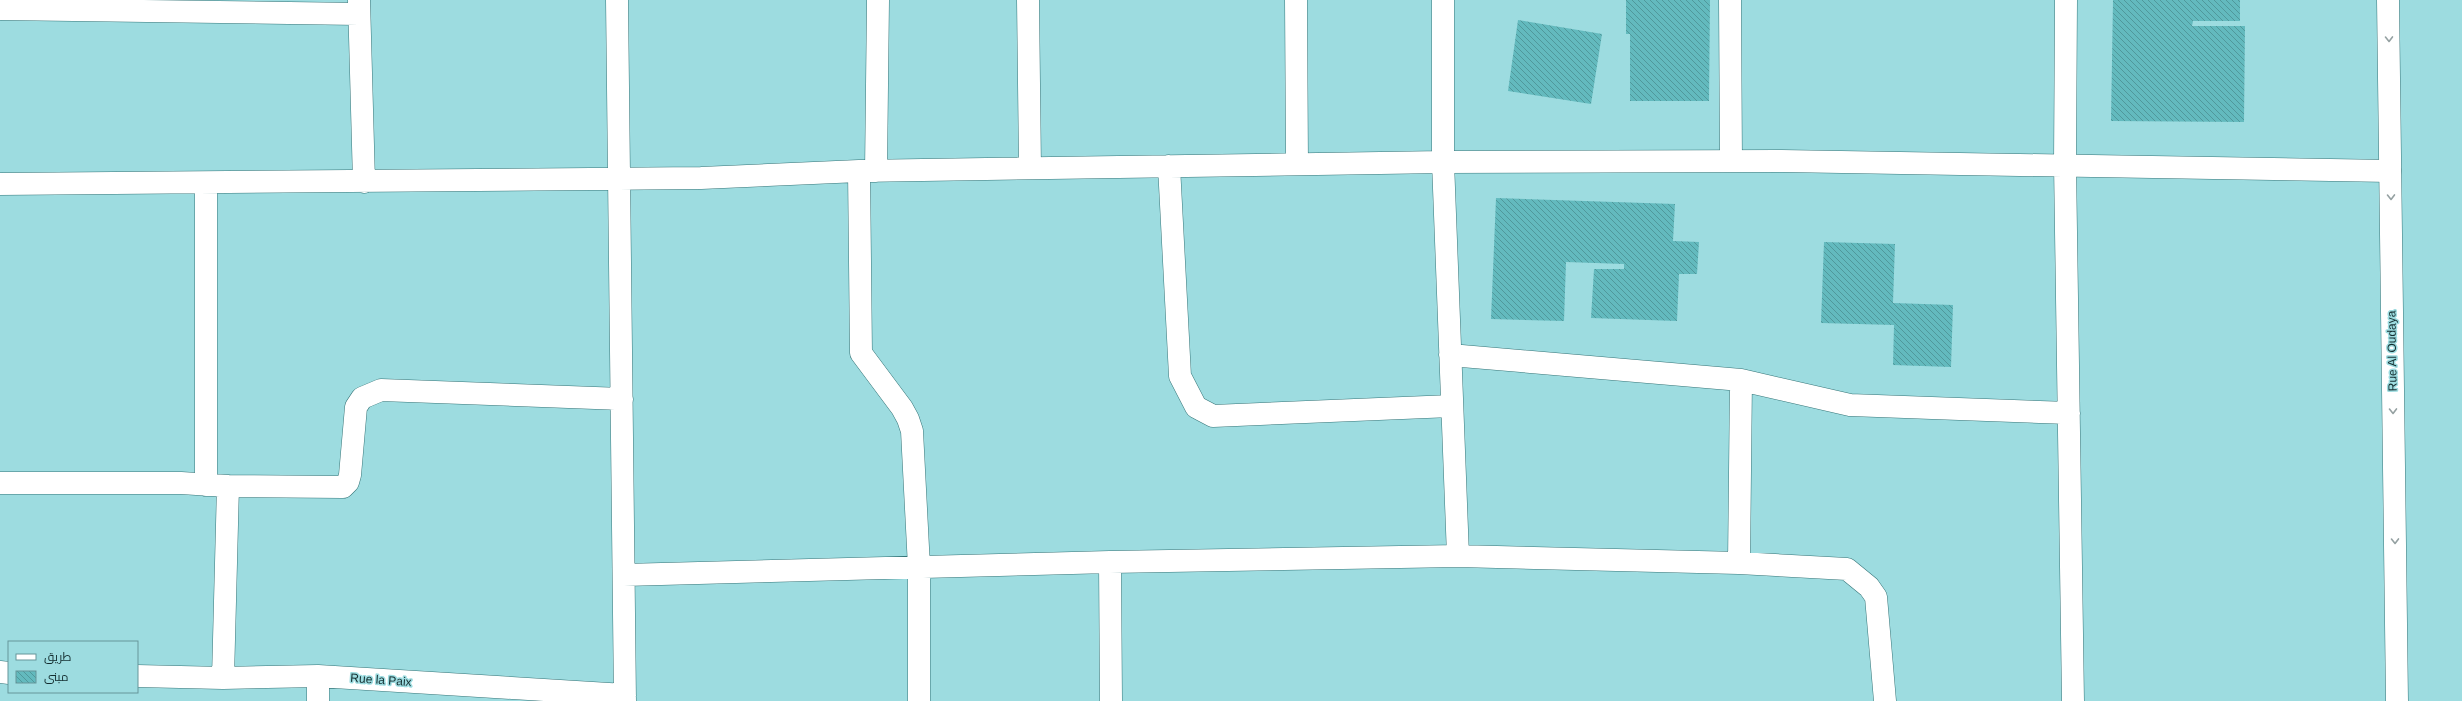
<svg xmlns="http://www.w3.org/2000/svg" width="2462" height="701" viewBox="0 0 2462 701" font-family="Arial,Cairo,sans-serif">
	<defs>
		<pattern id="building-back-hatch" width="6" height="6" patternUnits="userSpaceOnUse"><rect width="6" height="6" fill="#63babe"/><path d="M-1 5l2 2M0 0l6 6M5-1l2 2" fill="none" stroke="#50989b"/></pattern>
	</defs>
	<rect width="100%" height="100%" fill="#9ddce0"/>
	<!-- building -->
	<path fill="url(#building-back-hatch)" d="M1626 0H1710L1709 101H1630V34H1626Z
		M2113 0H2240V21H2193L2192 26H2245L2244 122 2111 121Z
		M1518 20 1602 34 1591 104 1508 91Z
		M1496 198 1675 204 1673 241 1699 242 1697 274H1679L1677 321 1591 318 1594 269H1624V264L1566 262 1564 321 1491 319Z
		M1824 242 1895 244 1893 303 1953 305 1951 367 1893 365 1894 325 1821 323Z"/>
	<g fill="none" stroke-linecap="round" stroke-linejoin="round">
		<!-- minor casing -->
		<g stroke="#367578" stroke-width="23">
			<path id="minor" d="M359 0 364 182
				M617 0 625 701
				M1028 0 1030 167
				M1296 0 1297 164
				M1443 0V162L1458 556
				M1730 0 1731 161
				M2066 0 2065 164 2073 701
				M0 9 359 14
				M1169 166 1180 376 1196 407 1213 416 1451 406
				M859 171 861 353 902 408 908 419 912 431 919 567V701
				M876 171 878 0
				M206 183V485
				M0 184 701 178 859 171 1443 162 1782 161 2390 171
				M1450 355 1741 380 1850 405 2069 413
				M0 483H181L228 486 223 678
				M228 486 343 487 348 482 350 475 356 407 362 398 381 390 622 399
				M1110 562 1111 701
				M1739 563 1741 380
				M624 575 1110 562 1458 556 1739 563 1847 569 1869 587 1876 597 1885 701
				M0 672 9 673
				M137 676 223 678 318 676 625 695
				M318 701V676"/>
		</g>
		<!-- secondary casing -->
		<g stroke="#367578" stroke-width="23">
			<path id="secondary" d="M2388 0 2397 701"/>
		</g>
		<!-- minor -->
		<use href="#minor" stroke="#fff" stroke-width="22"/>
		<!-- secondary -->
		<use href="#secondary" stroke="#fff" stroke-width="22"/>
	</g>
	<!-- one-way arrows -->
	<defs><path id="oneway-chevron" d="M-2-3.5L2.5 0L-2 3.5" fill="none" stroke-width="1.6" stroke-linecap="round" stroke-linejoin="round"/></defs>
	<g stroke="#95a1a2">
		<use href="#oneway-chevron" transform="translate(2389 39) rotate(89)"/>
		<use href="#oneway-chevron" transform="translate(2391 197) rotate(89)"/>
		<use href="#oneway-chevron" transform="translate(2393 411) rotate(89)"/>
		<use href="#oneway-chevron" transform="translate(2395 541) rotate(89)"/>
	</g>
	<g text-anchor="middle" stroke-width="3" stroke-linejoin="round" paint-order="stroke">
		<!-- street labels -->
		<g font-size="12" fill="#142e30" stroke="#9ddce0">
			<text transform="translate(2392 351) rotate(-91)" y="4">Rue Al Oudaya</text>
			<text transform="translate(381 680) rotate(4)" y="4">Rue la Paix</text>
		</g>
	</g>
	<!-- legend -->
	<rect x="8" y="641" width="130" height="52" fill="#9ddce0" stroke="#66969a"/>
	<rect x="16" y="654" width="20" height="6" fill="#ffffff" stroke="#66969a"/>
	<text x="44" y="661" font-size="12" fill="#142e30">طريق</text>
	<rect x="16" y="671" width="20" height="12" fill="url(#building-back-hatch)" stroke="#66969a"/>
	<text x="44" y="681" font-size="12" fill="#142e30">مبنى</text>
</svg>
